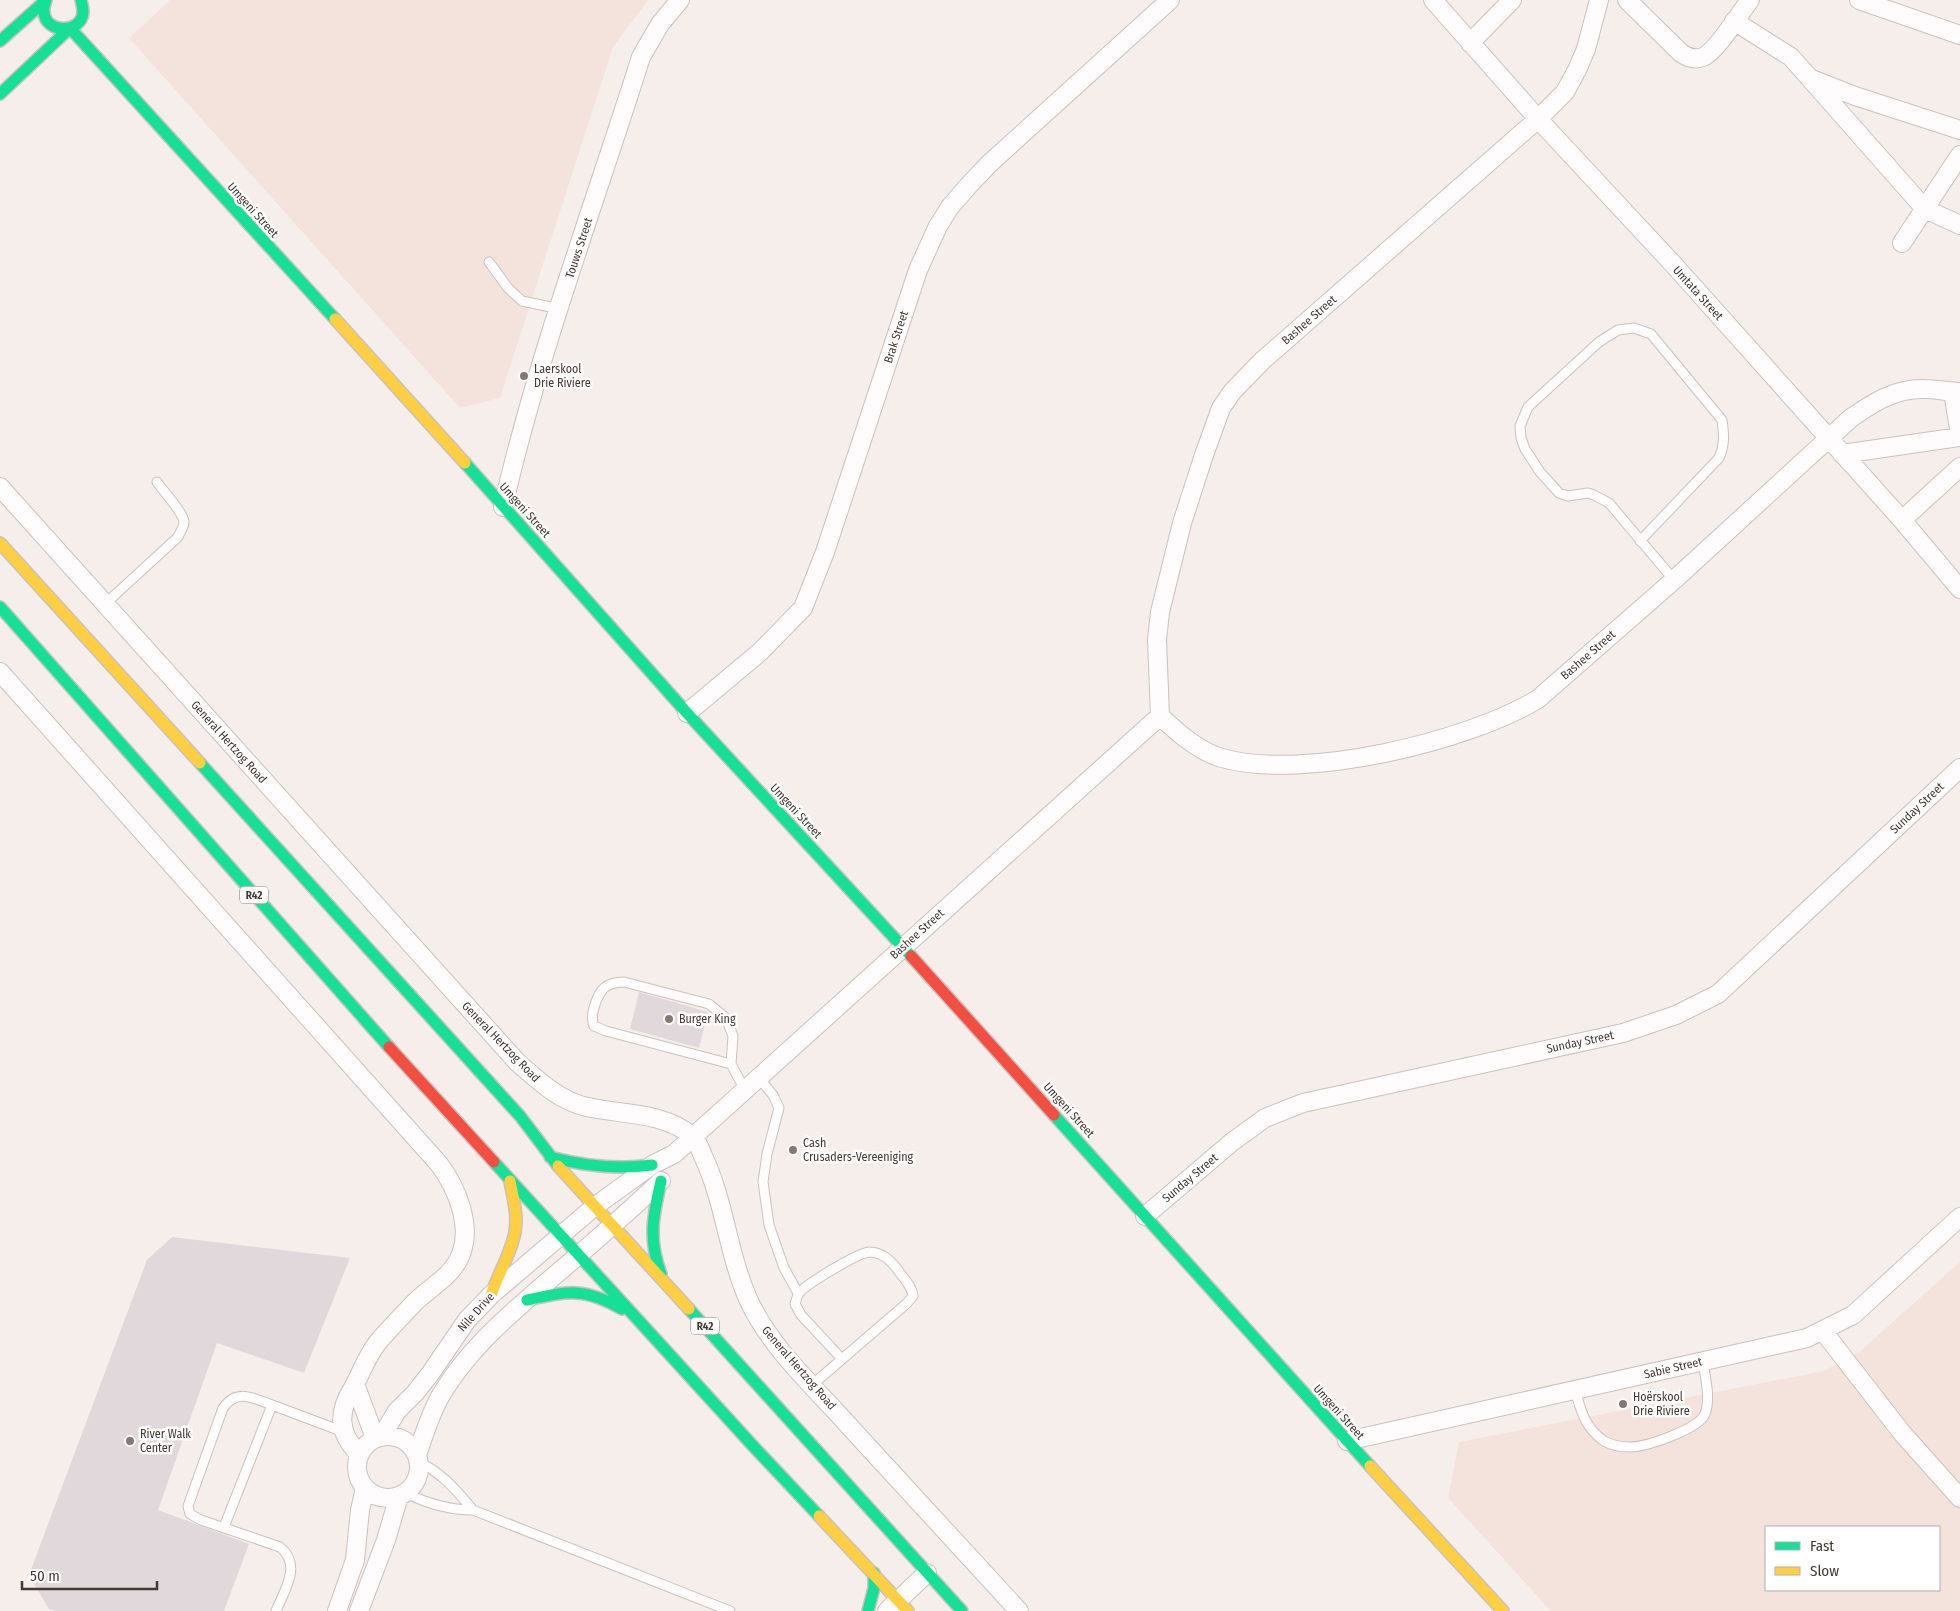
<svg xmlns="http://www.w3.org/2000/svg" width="1960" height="1611" viewBox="0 0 1960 1611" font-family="'Fira Sans Condensed',sans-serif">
	<rect width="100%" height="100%" fill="#f6eeeb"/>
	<!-- built -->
	<path fill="#f4e3dc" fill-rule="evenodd" d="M170 0H648L613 47 500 398 460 408 129 38Z
		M1960 1262V1611H1551L1448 1498 1459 1442 1824 1371 1858 1353ZM1766 1527H1939V1590H1766Z"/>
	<!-- building -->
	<path fill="#e0d8db" d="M639 992 708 1012 699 1048 630 1029Z
		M172 1237 350 1258 304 1373 217 1343 158 1510 249 1544 224 1611H55L49 1609 29 1575 147 1260Z"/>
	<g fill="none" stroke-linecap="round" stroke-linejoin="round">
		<!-- lane casing -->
		<g stroke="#cbc1bd" stroke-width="11">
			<path id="lane" d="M489 262 508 288 522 301 560 309
				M1640 541 1719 458C1725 445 1724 434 1722 420L1651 334 1634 328 1618 330 1599 342 1528 407 1520 426 1521 438 1525 449 1540 472 1559 493 1568 496 1588 493 1594 495 1609 503 1674 580
				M105 604 178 537C180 532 184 527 184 522 183 512 163 491 157 482
				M731 1064 606 1031 594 1026C589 1016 597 995 604 988 610 983 617 982 624 982L709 1004 726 1018 733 1036 731 1064 745 1090
				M759 1078 773 1095 779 1108 767 1154 763 1182 769 1225 784 1268 798 1293
				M812 1385 906 1304 913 1296C912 1287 906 1281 900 1273 893 1263 884 1252 869 1252 858 1253 806 1284 799 1293 797 1296 796 1301 795 1304L801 1315 842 1359
				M1575 1390C1581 1411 1585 1428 1604 1441 1611 1445 1622 1447 1630 1447 1646 1447 1699 1429 1705 1414 1711 1398 1705 1377 1703 1361
				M272 1405C253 1398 237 1388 223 1408L188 1506 190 1514 201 1520 280 1547C302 1565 285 1589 276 1611
				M419 1462C442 1473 456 1490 473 1510
				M406 1493C428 1504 448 1510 473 1510L730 1611
				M224 1527 272 1405 344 1432"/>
		</g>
		<!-- street casing -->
		<g stroke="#cbc1bd" stroke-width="20">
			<path id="street" d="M1433 0 1538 119 1673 264 1902 520 1960 589
				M1627 0 1681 53C1688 58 1695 60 1703 57 1716 52 1740 13 1750 0
				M1859 0 1960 35
				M1734 21 1791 57 1925 209 1960 225
				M1470 43 1512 0
				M1812 79 1855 96 1960 130
				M1902 243 1960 155
				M1953 392 1960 434
				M1842 454 1960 437
				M0 487 518 1063C539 1081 556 1098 583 1106 618 1115 663 1111 692 1136 698 1141 700 1149 703 1156 725 1202 728 1255 749 1301 771 1348 815 1388 849 1426 906 1488 962 1549 1019 1611
				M503 507C538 354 594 206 641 57L660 24 680 0
				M1902 520 1960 467
				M0 672 439 1164C457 1188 472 1225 461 1254 453 1276 430 1287 414 1303 402 1316 389 1329 378 1342 367 1356 362 1371 354 1386 338 1411 337 1432 359 1454
				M687 713 760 652 803 608 825 552 918 270 938 226 950 207 969 185 990 163 1170 0
				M1160 716C1178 733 1198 751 1222 758 1303 781 1467 742 1538 699L1674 580 1851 418C1874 402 1896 388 1925 389 1937 389 1948 392 1960 392
				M1145 1216 1232 1142 1265 1118 1303 1103 1623 1033 1676 1015 1718 994 1960 768
				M1823 1331 1902 1433 1960 1498
				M355 1384 375 1438
				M357 1467a31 31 0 1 1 62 0a31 31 0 1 1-62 0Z
				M381 1437 397 1411 415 1393 430 1374 467 1320 491 1295 594 1207 652 1165 674 1154 1160 716 1157 640 1160 612 1182 523 1204 455 1221 408 1232 392 1262 361 1538 119 1565 92 1577 70 1586 49 1599 0
				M1347 1441 1807 1338 1853 1315 1960 1217
				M417 1455C424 1435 430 1414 441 1395 468 1349 508 1316 547 1282 586 1249 624 1216 661 1181
				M337 1611 355 1560 360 1510 365 1488
				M359 1611 386 1540 399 1496
				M887 1611 927 1573"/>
		</g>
		<!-- fast casing -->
		<g stroke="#cbc1bd" stroke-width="14">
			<path id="fast" d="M46 0C45 4 43 8 44 12 45 34 82 34 83 12 83 8 82 4 81 0
				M0 41 45 1
				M0 94 70 28 335 319
				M465 463 687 713 911 956
				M0 607 389 1047
				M200 763 520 1116 558 1166
				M1054 1115 1370 1466
				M550 1157C584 1166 617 1170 652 1165
				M494 1162 754 1447 819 1516
				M661 1181C653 1216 648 1239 661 1274
				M527 1300C568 1291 584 1287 622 1309
				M689 1309 962 1611
				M868 1611 874 1588V1573"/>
		</g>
		<!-- slow casing -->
		<g stroke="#cbc1bd" stroke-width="14">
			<path id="slow" d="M335 319 465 463
				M0 543 200 763
				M558 1166 689 1309
				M491 1295C498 1274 511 1254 515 1232 518 1215 513 1198 510 1181
				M1370 1466 1503 1611
				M819 1516 908 1611"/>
		</g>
		<!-- jam casing -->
		<g stroke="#cbc1bd" stroke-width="14">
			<path id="jam" d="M911 956 1054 1115
				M389 1047 494 1162"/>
		</g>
		<!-- lane -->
		<use href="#lane" stroke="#fefcfc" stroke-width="9"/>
		<!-- street -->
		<use href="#street" stroke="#fefcfc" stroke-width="18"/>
		<!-- fast -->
		<use href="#fast" stroke="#16e098" stroke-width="11"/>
		<!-- slow -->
		<use href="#slow" stroke="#ffcf43" stroke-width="11"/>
		<!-- jam -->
		<use href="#jam" stroke="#f24e42" stroke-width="11"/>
	</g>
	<!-- markers -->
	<g fill="#847874" stroke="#fff" stroke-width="2">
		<circle cx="524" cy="376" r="5"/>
		<circle cx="669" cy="1019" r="5"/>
		<circle cx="793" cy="1150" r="5"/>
		<circle cx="1623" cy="1404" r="5"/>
		<circle cx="130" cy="1441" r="5"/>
	</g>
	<g text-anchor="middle" stroke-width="5" stroke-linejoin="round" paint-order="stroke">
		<!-- shield labels -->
		<g fill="#fff" stroke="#7e7471" stroke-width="1">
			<rect x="240" y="886.5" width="28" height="17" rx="4"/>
			<rect x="691" y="1317.5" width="28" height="17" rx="4"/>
		</g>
		<g font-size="11" font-weight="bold" fill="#463934">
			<text x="254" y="899">R42</text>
			<text x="705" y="1330">R42</text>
		</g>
		<!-- street labels -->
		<g font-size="12" fill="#463934" stroke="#fff">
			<text transform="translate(253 210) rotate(48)" y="4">Umgeni Street</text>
			<text transform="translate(579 248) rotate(-72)" y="4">Touws Street</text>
			<text transform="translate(1698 293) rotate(48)" y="4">Umtata Street</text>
			<text transform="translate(1309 320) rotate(-41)" y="4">Bashee Street</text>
			<text transform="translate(896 337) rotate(-72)" y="4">Brak Street</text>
			<text transform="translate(525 510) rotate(48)" y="4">Umgeni Street</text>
			<text transform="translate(1588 655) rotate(-41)" y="4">Bashee Street</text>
			<text transform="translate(229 742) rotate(48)" y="4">General Hertzog Road</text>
			<text transform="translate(1917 808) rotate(-43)" y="4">Sunday Street</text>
			<text transform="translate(796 811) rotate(47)" y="4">Umgeni Street</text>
			<text transform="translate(917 934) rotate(-42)" y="4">Bashee Street</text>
			<text transform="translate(501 1042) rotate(46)" y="4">General Hertzog Road</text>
			<text transform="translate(1580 1042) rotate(-12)" y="4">Sunday Street</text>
			<text transform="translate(1069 1110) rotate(48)" y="4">Umgeni Street</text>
			<text transform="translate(1190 1178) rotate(-40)" y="4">Sunday Street</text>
			<text transform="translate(476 1312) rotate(-48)" y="4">Nile Drive</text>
			<text transform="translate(799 1368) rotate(49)" y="4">General Hertzog Road</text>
			<text transform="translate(1673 1368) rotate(-13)" y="4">Sabie Street</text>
			<text transform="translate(1339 1412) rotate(48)" y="4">Umgeni Street</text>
		</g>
		<!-- poi labels -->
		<g font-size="12" fill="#463934" stroke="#fff" text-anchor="start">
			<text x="534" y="373">Laerskool<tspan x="534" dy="14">Drie Riviere</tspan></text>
			<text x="679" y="1023">Burger King</text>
			<text x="803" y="1147">Cash<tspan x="803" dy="14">Crusaders-Vereeniging</tspan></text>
			<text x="1633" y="1401">Hoërskool<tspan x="1633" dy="14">Drie Riviere</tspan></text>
			<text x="140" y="1438">River Walk<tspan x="140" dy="14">Center</tspan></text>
		</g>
	</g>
	<!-- legend -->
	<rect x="1765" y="1526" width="175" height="65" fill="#ffffff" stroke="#b5b0ae"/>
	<rect x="1775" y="1542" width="25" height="8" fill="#16e098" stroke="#b5b0ae"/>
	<text x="1810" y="1551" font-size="15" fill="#463934">Fast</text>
	<rect x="1775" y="1567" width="25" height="8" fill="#ffcf43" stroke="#b5b0ae"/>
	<text x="1810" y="1576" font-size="15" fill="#463934">Slow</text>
	<!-- scale -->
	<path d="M22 1581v8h135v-8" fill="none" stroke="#463934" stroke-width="2.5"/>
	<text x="30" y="1581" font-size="15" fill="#463934" stroke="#ffffff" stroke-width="4" paint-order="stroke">50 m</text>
</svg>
